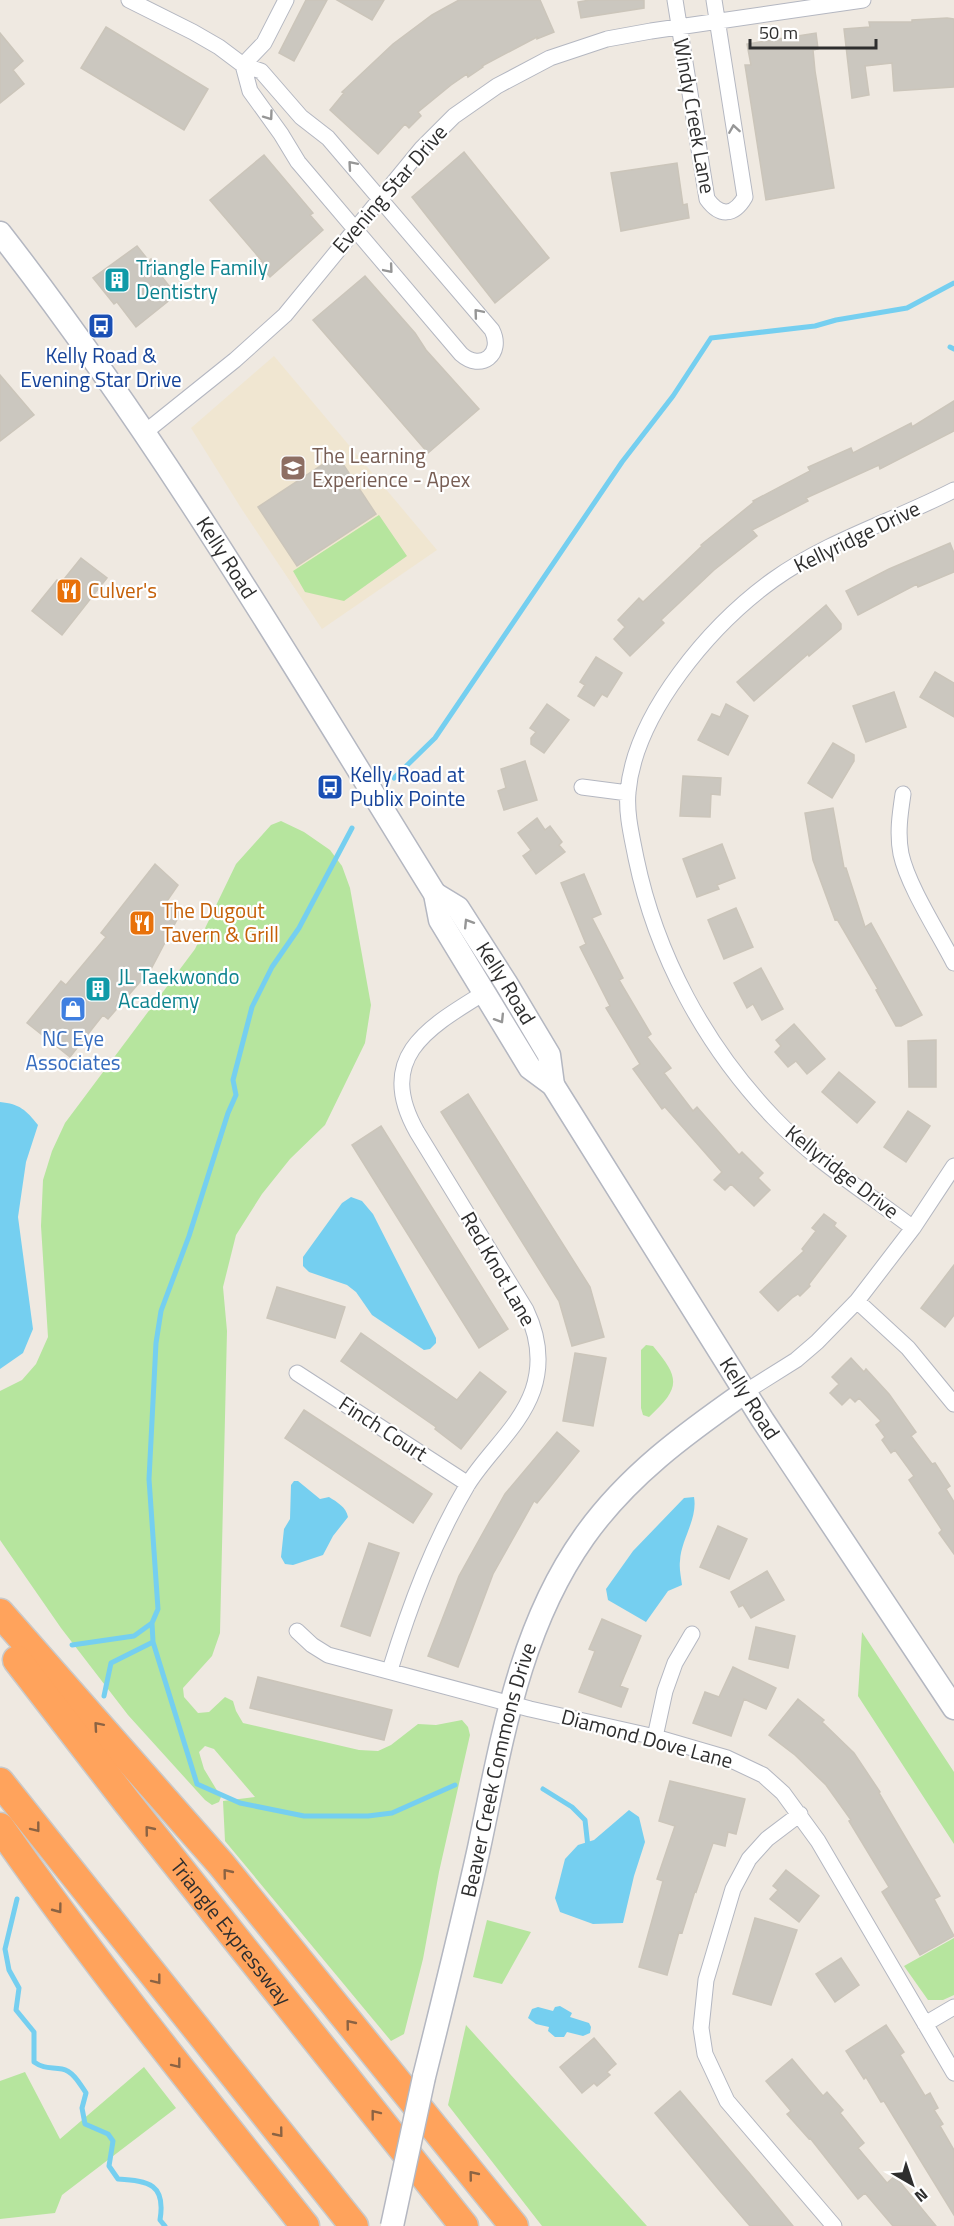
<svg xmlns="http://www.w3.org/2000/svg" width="954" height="2226" viewBox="0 0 954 2226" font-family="'Titillium Web',sans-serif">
	<rect width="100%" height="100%" fill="#efe9e1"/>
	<!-- education -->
	<path fill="#f0e6d1" d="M274 356 437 550 322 629 241 508 191 428Z"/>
	<!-- green -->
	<path fill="#b6e59e" d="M379 515 407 556 344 601 305 592 293 571Z
		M281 821 304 832 330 850 342 866 350 888 371 1005 365 1043 325 1125 290 1159 262 1194 236 1235 223 1287 227 1331 220 1633 212 1656 183 1688 184 1697 198 1713 209 1712 225 1697 233 1701 236 1711 243 1723 359 1750 378 1751 391 1745 418 1724 436 1725 462 1720 468 1727 470 1735 439 1872 423 1959 404 2034 391 2041 225 1841 223 1801 255 1797 214 1749 205 1746 199 1752 204 1769 221 1797 219 1802 212 1805 205 1800 128 1715 61 1628 0 1540V1391L22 1380 36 1364 48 1337 41 1226 43 1180 52 1151 65 1123 195 949 236 864 271 825Z
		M646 1345 653 1346C681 1379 680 1388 649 1417L643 1415 641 1408V1350Z
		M862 1632 954 1772V1844L858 1696Z
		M487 1920 531 1932 502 1984 473 1977Z
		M954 1938V1995L943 2000H928L904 1966Z
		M466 2025 647 2226H542L448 2105Z
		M144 2067 176 2108 62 2195 55 2213 0 2219V2081L25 2072 60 2139Z"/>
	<!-- water -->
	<path fill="#75cff0" d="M0 1102C20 1104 26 1110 38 1125L26 1162 18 1217 33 1329 23 1353 0 1369Z
		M351 1197 362 1201 373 1214 436 1338V1343L430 1349 424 1350 372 1315 356 1292 347 1285 309 1272 303 1266V1257L342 1203Z
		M294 1481H298L320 1499 329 1497C337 1502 346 1507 348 1517L333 1536 323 1555 293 1565 285 1564 281 1557 284 1529 290 1519 291 1485Z
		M694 1497C698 1519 681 1539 680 1561 679 1568 681 1577 682 1585L668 1591 646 1622 608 1600 606 1589 633 1551 684 1498Z
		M629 1810 639 1817 645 1842 634 1876 623 1923 593 1924 560 1912 555 1898 565 1859 578 1845 594 1840Z
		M560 2006 572 2013 570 2017 589 2023 591 2027 590 2033 583 2036 567 2032 564 2037H555L548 2031 549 2027 536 2024 528 2018 532 2009 538 2007 553 2011 555 2007Z"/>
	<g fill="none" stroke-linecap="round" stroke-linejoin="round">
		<!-- stream -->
		<path stroke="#75cff0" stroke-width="5" d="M950 347 954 349
			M394 778 435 738 622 462 673 396 711 338 815 326 836 320 907 308 954 283
			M153 1642 197 1784 240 1803 304 1816H368L392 1813 455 1785
			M72 1645 134 1636 152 1623
			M104 1696 111 1663 153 1642 152 1623 158 1609 149 1479 156 1343 161 1311 189 1236 228 1113 236 1095 233 1080 252 1007 272 967 299 928 352 828
			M543 1789 572 1807 585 1820 588 1847
			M17 1899 5 1949 9 1970 19 1988 16 2010 34 2032V2062C44 2069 50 2067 62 2069 73 2071 80 2084 86 2093L82 2108 85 2124 108 2134 113 2141 109 2166 118 2179C149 2181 166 2184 160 2220L165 2226"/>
	</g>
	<!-- building -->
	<path fill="#cbc7bf" stroke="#cbc5ba" stroke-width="1.5" d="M306 0H327L294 61 279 53Z
		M337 0H384L372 20Z
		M459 0H540L554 32 537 39V37L482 66 483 67 468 77 467 74 451 85 418 112 421 116 409 128 405 124 378 154 330 110 344 93 342 92 393 44 432 15Z
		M590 0H644V8L581 18 578 2Z
		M947 18 954 19V87L894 91 892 63 865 66 869 95 852 98 844 29 870 27 869 22H912V20Z
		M106 27 208 89 184 130 81 68Z
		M0 33 23 61 13 70 24 84 0 103Z
		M816 33 818 49 813 50 815 71 834 188 766 200 745 65H751L747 44Z
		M464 152 549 258 495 303 412 197Z
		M264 155 313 213 310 215 323 230 270 277 259 264 262 261 210 200Z
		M677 163 683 205 687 204 689 218 621 231 611 173Z
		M137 246 149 261 151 259 161 272 159 273 176 295 136 327 117 302 114 304 93 278Z
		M365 276 415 333 426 350 479 409 428 453 313 320Z
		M0 375 34 415 0 441Z
		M954 401V431L880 469 879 465 806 498 808 501 752 530 757 536 714 570 661 620 664 623 630 656 614 639 625 627 618 620 639 598 643 602 702 546 701 545 754 502 753 501 810 471 808 467 851 448 853 453 911 423 912 427Z
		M337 455 376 514 297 566 258 507Z
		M950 543 954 553V572L918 587 917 584 858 615 846 591 889 569Z
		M81 558 107 578 62 635 32 611 57 580 61 583Z
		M826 605 841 624V629L809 656 808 654 754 701 737 682Z
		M596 657 622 673 607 697 602 694 594 706 578 696 585 685 580 682Z
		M935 672 954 683V717L920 697Z
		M894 692 906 727 866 742 853 706Z
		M547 704 569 720 544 753 531 744V738L536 732 530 728Z
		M726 704 748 716 728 755 698 740 712 714 720 717Z
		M833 743 854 755V761L832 798 808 783Z
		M525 761 537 800 504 810 498 791 506 788 501 769Z
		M683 776 721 778 720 795 711 794 710 817 680 816Z
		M833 808 844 868H846L865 927 871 923 922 1015 901 1026H896L876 990 878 989 837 919 835 920 813 860 805 813Z
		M537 818 545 830 550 826 562 842 559 845 565 852 536 874 523 856 531 850 518 833Z
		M722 844 735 878 717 885 719 889 697 897 683 859Z
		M155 864 178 885 167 901 180 914 151 969 108 1019 103 1015 70 1057 27 1023 61 981 66 985 106 937 101 933Z
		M584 874 601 914 592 918 623 978 619 980 651 1034 647 1037 671 1068 664 1073 693 1111 697 1107 739 1155 742 1152 763 1173 758 1178 770 1190 754 1206 731 1184 725 1190 714 1180 722 1172 665 1107 662 1109 633 1069 640 1064 606 1008 610 1006 580 947 586 944 561 883Z
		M736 908 753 947 724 959 708 920Z
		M761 968 783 1009 762 1020 753 1004 747 1008 734 983Z
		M794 1024 825 1059 807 1074 796 1061 788 1067 775 1052 781 1046 776 1040Z
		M936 1040V1087H909L908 1041Z
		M839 1072 875 1102 857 1123 822 1092Z
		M468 1094 590 1287 604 1337 572 1346 559 1301 441 1112Z
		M908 1111 930 1126 906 1162 884 1147Z
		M381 1126 508 1329 479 1348 352 1145Z
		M824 1214 836 1223 834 1226 846 1236 809 1284 810 1286 800 1296 798 1294 792 1298 778 1311 760 1292 804 1251 802 1249 816 1231 812 1228Z
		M954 1265V1315L945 1327 921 1308Z
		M277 1287 345 1307 335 1338 267 1318Z
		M361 1333 457 1400 480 1372 506 1392 461 1449 435 1429 436 1427 341 1361Z
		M575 1353 606 1358 593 1426 563 1421Z
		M851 1358 864 1372 866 1369 889 1394 916 1432 911 1436 932 1464 935 1463 950 1486 946 1489 954 1502V1554L939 1533 942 1530 909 1480 914 1476 895 1450 891 1453 882 1440 885 1437 876 1425 881 1421 859 1398 855 1402 850 1397 842 1405 830 1393 839 1384 832 1377Z
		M304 1410 432 1494 413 1523 285 1438Z
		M557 1432 579 1451 537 1503 534 1501 493 1574 458 1667 428 1656 459 1576 484 1531 505 1494Z
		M718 1526 747 1539 729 1579 700 1567Z
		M369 1543 399 1553 370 1636 341 1626Z
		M767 1571 784 1600 751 1618 743 1605 739 1607 731 1592Z
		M602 1619 641 1636 620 1686 628 1689 621 1707 579 1692 595 1651 589 1649Z
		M756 1627 795 1636 788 1668 749 1659Z
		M733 1667 776 1688 766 1709 744 1699 731 1736 693 1723 705 1692 719 1697Z
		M258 1677 392 1710 384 1740 250 1708Z
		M798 1699 824 1720 822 1722 854 1753 880 1792 879 1793 940 1896 934 1899 954 1936 920 1955 882 1892 889 1887 849 1821 851 1820 826 1785 795 1755 769 1735Z
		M670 1781 745 1799 736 1834 728 1832 725 1846 713 1843 696 1892 695 1891 682 1933 679 1932 667 1975 639 1967 663 1881 657 1879 675 1826 659 1821Z
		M786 1870 819 1896 799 1922 770 1899 778 1890 773 1886Z
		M755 1918 797 1930 771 2005 733 1994Z
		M841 1958 859 1985 835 2002 816 1974Z
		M886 2025 904 2052 900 2055 925 2096 930 2093 938 2108 934 2110 943 2124 940 2126 954 2150V2215L884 2101 881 2102 866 2077 864 2079 846 2051Z
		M594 2038 616 2064 607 2072 610 2075 597 2086 594 2083 582 2093 560 2067Z
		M792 2059 823 2096 827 2092 843 2110 840 2113 864 2143 858 2148 887 2183 895 2176 936 2226H893L865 2193 858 2199 810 2138 809 2139 787 2114 791 2111 766 2081Z
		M680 2091 750 2174 793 2226H750L720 2191 655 2113Z"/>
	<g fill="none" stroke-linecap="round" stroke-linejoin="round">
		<!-- street casing -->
		<g stroke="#b4b7c1" stroke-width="17">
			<path id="street" d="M129 0 193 32 219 47 243 65 261 71 301 117 328 138 492 330C504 354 481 372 461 354L298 162 281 134 250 91 243 65
				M675 0 707 199C720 217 734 216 745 197L714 0
				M243 65 264 43 286 0
				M144 433 235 360 285 315 422 148 454 116 497 86 550 58 607 39 651 31 863 0
				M582 787 628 793
				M903 794C900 814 897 834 901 854 908 886 938 932 954 963
				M913 1228C866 1192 815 1161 774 1118 705 1046 656 955 636 858 632 837 626 814 628 792 635 713 711 625 773 580 829 540 894 521 954 490
				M857 1301 908 1348 954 1404
				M297 1373 468 1484
				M745 1392 796 1360 817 1342 857 1301 913 1228 954 1166
				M297 1631 312 1645 328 1655 530 1709 655 1737 727 1758 763 1775 783 1793 818 1841 954 2073
				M390 1670C410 1605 433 1543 468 1484 488 1452 520 1427 533 1390 542 1363 538 1335 526 1310L417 1132C375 1058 427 1028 484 993
				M655 1737 665 1691 675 1663 692 1634
				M800 1814 767 1839 749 1859 733 1889 706 1980 701 2028 705 2054 727 2101 834 2226
				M925 2024 954 2007"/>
		</g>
		<!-- secondary casing -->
		<g stroke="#b4b7c1" stroke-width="25">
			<g id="secondary">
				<path id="s1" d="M0 233C162 441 296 670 435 894L440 920 530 1068 553 1085 762 1419 954 1708"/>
				<path id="s2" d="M435 894 458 908 506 983 549 1055 553 1085"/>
				<path id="s3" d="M424 2077C443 2001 462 1925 479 1848 502 1740 519 1629 584 1537 627 1476 685 1434 745 1392"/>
			</g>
		</g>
		<!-- highway casing -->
		<g stroke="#c9c9c9" stroke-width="31">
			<g id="highway">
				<path d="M0 1613 221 1864 514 2226"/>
				<path id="s4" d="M17 1660 127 1802 464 2226"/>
				<path d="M0 1782 354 2226"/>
				<path d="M0 1827C96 1965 201 2095 305 2226"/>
			</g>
		</g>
		<!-- street -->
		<use href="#street" stroke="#fff" stroke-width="15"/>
		<!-- secondary -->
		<use href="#secondary" stroke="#fff" stroke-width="22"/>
		<!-- highway -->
		<use href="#highway" stroke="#ffa35c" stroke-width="28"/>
		<!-- secondary-bridge casing -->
		<g stroke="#b4b7c1" stroke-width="25" stroke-linecap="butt">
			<path id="secondary-bridge" d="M392 2226 424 2077"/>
		</g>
		<!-- secondary-bridge -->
		<use href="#secondary-bridge" stroke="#fff" stroke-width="22"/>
	</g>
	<!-- one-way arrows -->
	<defs><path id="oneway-chevron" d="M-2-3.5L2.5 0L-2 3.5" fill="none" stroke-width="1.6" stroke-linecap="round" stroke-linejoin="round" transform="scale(1.5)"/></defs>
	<g stroke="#969696">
		<use href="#oneway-chevron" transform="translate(269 116) rotate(54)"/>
		<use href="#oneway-chevron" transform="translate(734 129) rotate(-99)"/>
		<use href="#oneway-chevron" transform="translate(352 165) rotate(-131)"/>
		<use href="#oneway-chevron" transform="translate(389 269) rotate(50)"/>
		<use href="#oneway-chevron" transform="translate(478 313) rotate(-130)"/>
		<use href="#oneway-chevron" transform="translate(468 923) rotate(-122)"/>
		<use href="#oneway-chevron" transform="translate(500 1019) rotate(58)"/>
	</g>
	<g stroke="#8c6343">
		<use href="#oneway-chevron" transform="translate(98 1726) rotate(-131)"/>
		<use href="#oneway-chevron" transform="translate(36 1828) rotate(52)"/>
		<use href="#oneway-chevron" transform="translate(149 1830) rotate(-129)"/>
		<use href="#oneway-chevron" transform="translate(227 1873) rotate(-129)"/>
		<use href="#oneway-chevron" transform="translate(58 1909) rotate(53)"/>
		<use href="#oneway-chevron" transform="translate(157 1980) rotate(52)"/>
		<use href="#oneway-chevron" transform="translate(350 2024) rotate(-129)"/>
		<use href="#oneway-chevron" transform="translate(177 2064) rotate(52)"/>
		<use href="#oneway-chevron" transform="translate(375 2114) rotate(-128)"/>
		<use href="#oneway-chevron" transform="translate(279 2133) rotate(51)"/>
		<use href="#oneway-chevron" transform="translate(473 2175) rotate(-129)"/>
	</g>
	<!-- icons -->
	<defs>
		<g id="building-square" transform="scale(1.35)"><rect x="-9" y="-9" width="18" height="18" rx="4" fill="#0f9aa8" stroke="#fff"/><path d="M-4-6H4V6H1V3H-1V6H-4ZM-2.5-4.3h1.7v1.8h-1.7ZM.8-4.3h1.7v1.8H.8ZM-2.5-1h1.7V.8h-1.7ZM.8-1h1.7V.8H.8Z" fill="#fff"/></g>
		<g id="bus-square" transform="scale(1.35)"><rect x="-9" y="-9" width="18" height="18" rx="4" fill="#1a4fb4" stroke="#fff"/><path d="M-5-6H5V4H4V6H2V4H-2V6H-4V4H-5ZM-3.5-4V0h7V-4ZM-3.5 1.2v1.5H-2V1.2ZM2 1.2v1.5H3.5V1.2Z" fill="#fff"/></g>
		<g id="school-square" transform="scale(1.35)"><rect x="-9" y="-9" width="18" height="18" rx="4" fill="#8d6e63" stroke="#fff"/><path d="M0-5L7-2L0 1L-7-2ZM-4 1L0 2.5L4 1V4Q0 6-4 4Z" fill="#fff"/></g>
		<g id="restaurant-square" transform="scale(1.35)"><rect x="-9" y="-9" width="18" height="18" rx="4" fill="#e8710a" stroke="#fff"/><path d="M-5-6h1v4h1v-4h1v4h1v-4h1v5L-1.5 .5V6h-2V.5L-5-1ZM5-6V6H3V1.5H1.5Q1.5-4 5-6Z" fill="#fff"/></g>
		<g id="shop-square" transform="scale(1.35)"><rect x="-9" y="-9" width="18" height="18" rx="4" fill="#3f7fe0" stroke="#fff"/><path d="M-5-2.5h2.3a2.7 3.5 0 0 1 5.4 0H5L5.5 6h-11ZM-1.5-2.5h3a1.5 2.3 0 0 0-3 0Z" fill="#fff"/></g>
	</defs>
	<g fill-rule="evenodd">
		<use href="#building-square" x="117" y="280"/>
		<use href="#bus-square" x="101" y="326"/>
		<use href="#school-square" x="293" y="468"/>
		<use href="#restaurant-square" x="69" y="591"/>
		<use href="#bus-square" x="330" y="787"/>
		<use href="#restaurant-square" x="142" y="923"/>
		<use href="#building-square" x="98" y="989"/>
		<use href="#shop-square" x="73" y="1009"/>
	</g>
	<g text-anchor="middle" stroke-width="4.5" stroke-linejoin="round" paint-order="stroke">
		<!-- street labels -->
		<g font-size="21" fill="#2e2e2e" stroke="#fff">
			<text transform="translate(694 116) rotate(80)" y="7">Windy Creek Lane</text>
			<text transform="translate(390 189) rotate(-49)" y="7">Evening Star Drive</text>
			<text transform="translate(857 537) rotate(-26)" y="7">Kellyridge Drive</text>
			<text dy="7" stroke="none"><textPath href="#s1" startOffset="396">Kelly Road</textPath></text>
			<text dy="7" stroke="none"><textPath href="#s2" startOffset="116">Kelly Road</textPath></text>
			<text transform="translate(842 1172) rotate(38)" y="7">Kellyridge Drive</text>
			<text transform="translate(498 1269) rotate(60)" y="7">Red Knot Lane</text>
			<text dy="7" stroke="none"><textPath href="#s1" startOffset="1390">Kelly Road</textPath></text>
			<text transform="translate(383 1429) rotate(33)" y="7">Finch Court</text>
			<text transform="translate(647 1739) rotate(15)" y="7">Diamond Dove Lane</text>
			<text dy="7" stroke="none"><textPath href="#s3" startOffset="316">Beaver Creek Commons Drive</textPath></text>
			<text dy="7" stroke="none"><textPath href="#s4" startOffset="346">Triangle Expressway</textPath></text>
		</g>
		<!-- culture labels -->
		<g font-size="21" fill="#0d838f" stroke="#fff" text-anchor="start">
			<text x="136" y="275">Triangle Family<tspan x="136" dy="24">Dentistry</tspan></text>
			<text x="118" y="984">JL Taekwondo<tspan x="118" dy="24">Academy</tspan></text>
		</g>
		<!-- transit labels -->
		<g font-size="21" fill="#164399" stroke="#fff">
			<text x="101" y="363">Kelly Road &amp;<tspan x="101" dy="24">Evening Star Drive</tspan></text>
			<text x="350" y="782" text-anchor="start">Kelly Road at<tspan x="350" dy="24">Publix Pointe</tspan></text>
		</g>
		<!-- education labels -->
		<g font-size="21" fill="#785e54" stroke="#fff" text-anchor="start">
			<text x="312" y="463">The Learning<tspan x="312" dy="24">Experience - Apex</tspan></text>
		</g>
		<!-- food labels -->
		<g font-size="21" fill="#c56008" stroke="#fff" text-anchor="start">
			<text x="88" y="598">Culver's</text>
			<text x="162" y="918">The Dugout<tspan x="162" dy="24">Tavern &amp; Grill</tspan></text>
		</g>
		<!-- shop labels -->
		<g font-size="21" fill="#366cbe" stroke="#fff">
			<text x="73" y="1046">NC Eye<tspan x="73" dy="24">Associates</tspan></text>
		</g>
	</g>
	<!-- north arrow -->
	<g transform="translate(912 2184) rotate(141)" stroke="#ffffff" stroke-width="4.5" paint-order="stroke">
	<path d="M0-4.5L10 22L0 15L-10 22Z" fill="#2e2e2e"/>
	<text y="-9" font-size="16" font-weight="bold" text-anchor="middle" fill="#2e2e2e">N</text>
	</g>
	<!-- scale -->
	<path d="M750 39v9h126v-9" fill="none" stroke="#2e2e2e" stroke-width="3"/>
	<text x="759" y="39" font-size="18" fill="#2e2e2e" stroke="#ffffff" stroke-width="4.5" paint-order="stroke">50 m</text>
</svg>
